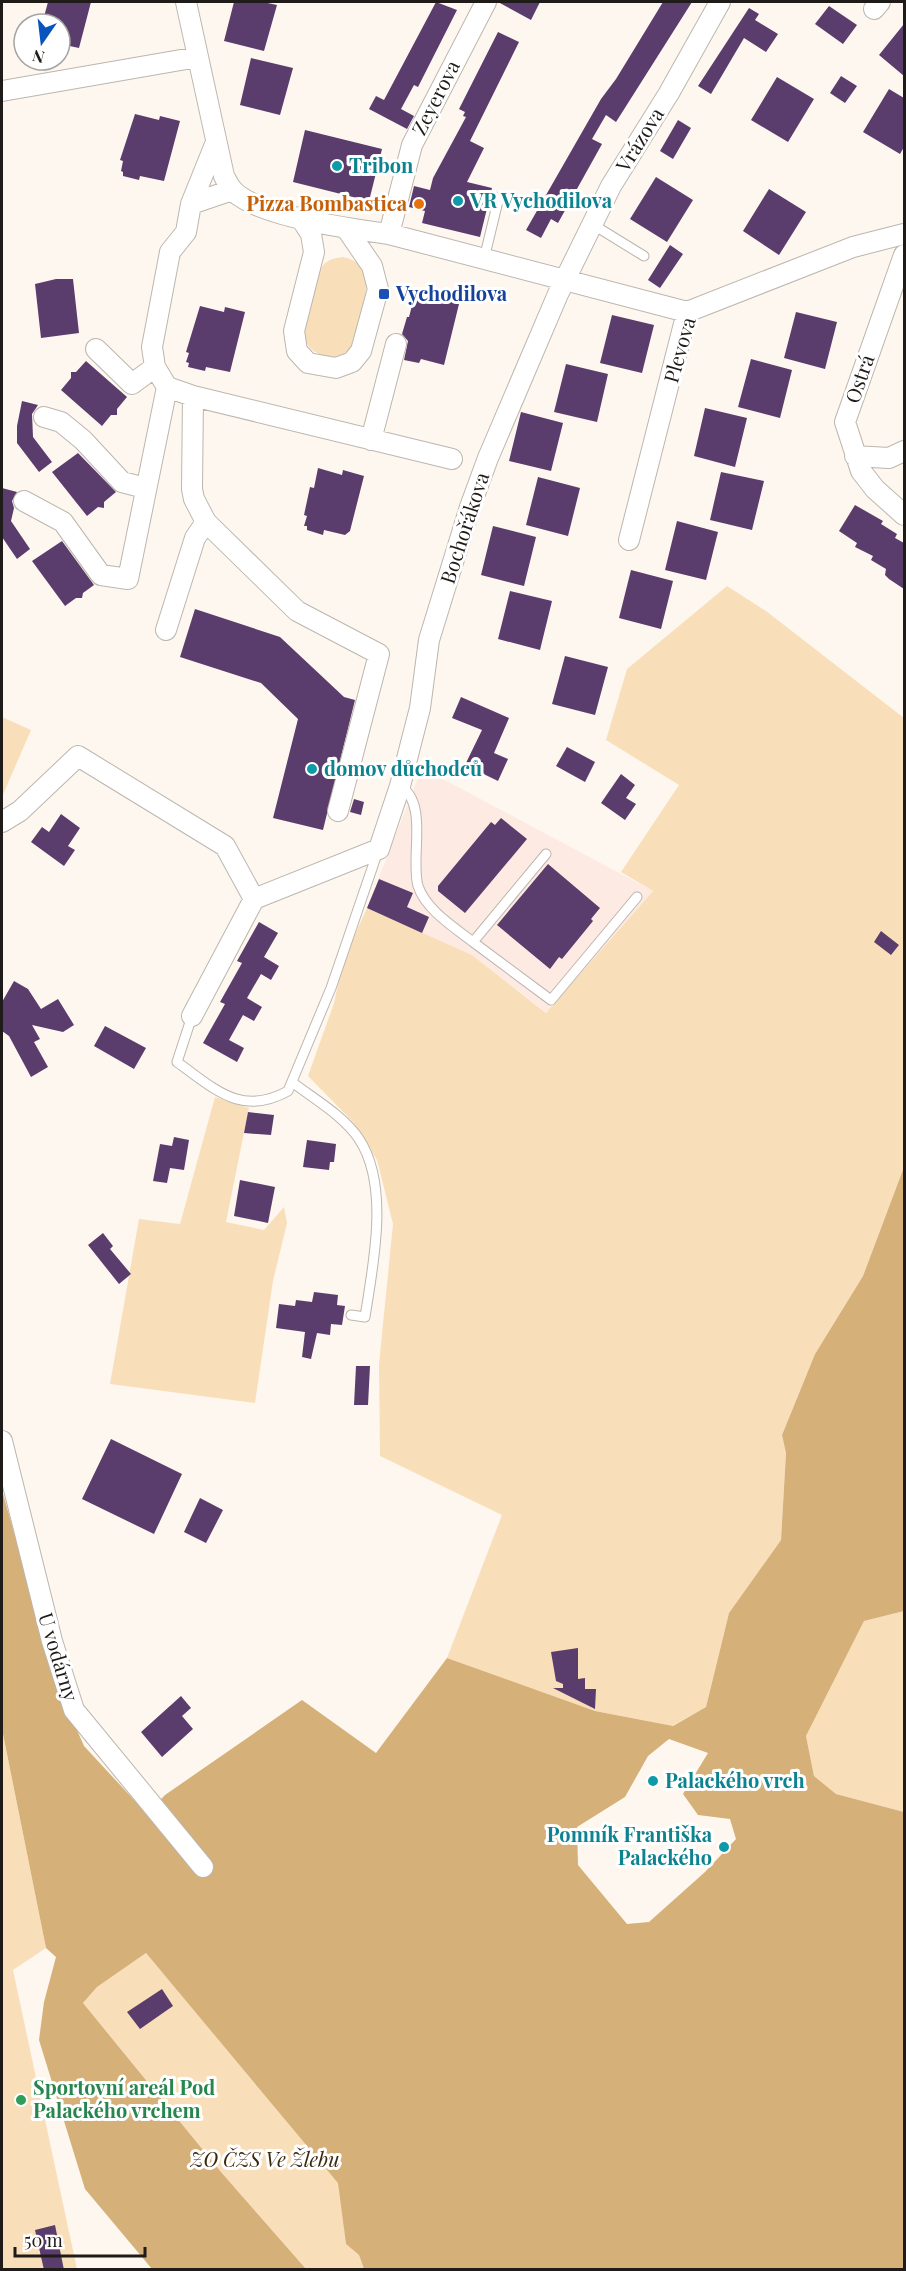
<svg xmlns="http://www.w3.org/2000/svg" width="906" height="2271" viewBox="0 0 906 2271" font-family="'Playfair Display',serif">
	<rect width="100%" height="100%" fill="#fef7ef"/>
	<!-- industrial -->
	<path fill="#fdeae2" d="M422 768 653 891 547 1013 472 955 367 908Z"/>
	<!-- green -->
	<path fill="#f9dfb9" d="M343 257C378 265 365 294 359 320 357 328 357 340 351 347 345 355 336 357 326 357 317 354 308 349 305 339 301 326 315 272 325 263 330 259 336 258 343 257Z
		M727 586 766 611 904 718V1167L863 1276 815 1354 782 1435 786 1453 781 1540 729 1613 706 1707 672 1726 595 1711 447 1658 502 1515 380 1456 379 1364 393 1224 377 1160 353 1122 308 1076 334 1003 343 961 367 908 472 955 546 1013 653 891 621 872 679 785 606 740 627 669Z
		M2 717 31 730 2 797Z
		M215 1097 249 1108 226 1222 264 1230 284 1207 287 1223 273 1281 255 1403 110 1384 139 1219 180 1224Z
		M904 1611V1812L836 1794 814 1776 806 1736 864 1621Z
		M2 1729 46 1948 13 1970 77 2269H2Z
		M146 1953 339 2183 346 2244 359 2255 364 2269H306L221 2172 83 2003 97 1987Z"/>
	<!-- forest -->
	<path fill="#d5b078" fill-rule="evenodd" d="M904 1167V1611L864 1621 806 1736 814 1776 836 1794 904 1812V2269H364L359 2255 346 2244 338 2183 146 1953 97 1987 83 2003 221 2172 306 2269H152L85 2189 39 2040 44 2002 56 1957 46 1948 2 1729V1490L57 1685 84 1746 147 1814 165 1795 302 1700 376 1753 447 1658 595 1711 673 1726 706 1707 729 1613 781 1540 786 1453 782 1435 815 1354 863 1276ZM669 1739 708 1753 683 1794 698 1815 730 1819 736 1839 705 1872 649 1922 627 1924 578 1865 577 1827 625 1797 648 1756Z"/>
	<!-- building -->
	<path fill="#5a3d6c" d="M48 2H91L79 48 60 44V24H42Z
		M234 2H263L277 5 264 51 224 41Z
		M436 2 457 10 418 87 414 85 401 109 414 116 407 129 369 109 376 96 384 100Z
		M498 2H540L531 20Z
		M663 2H692L616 122 606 115 592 139 602 144 558 223 551 219 541 238 526 230 601 99 616 79Z
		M829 6 857 25 843 44 815 24Z
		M749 8 759 14 755 20 778 34 766 52 744 38 711 94 698 86Z
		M904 24V76L879 55Z
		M498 32 519 42 470 141 484 148 467 182 492 188 480 237 422 223 425 211 409 207 414 186 430 190 433 178 466 117 463 116 465 112 459 109Z
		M251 58 293 68 280 115 240 105Z
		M841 76 857 86 845 103 830 93Z
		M777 77 814 99 788 142 751 120Z
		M889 89 904 98V147L900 154 863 132Z
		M135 114 159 120 160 116 180 121 164 181 140 176 139 180 123 176V172L121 171 123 161 120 160Z
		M678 120 691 128 673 159 660 151Z
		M305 130 382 149 369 201 293 182Z
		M656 177 693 200 667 242 630 219Z
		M769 189 806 212 779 255 743 231Z
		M670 245 683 254 660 288 648 280Z
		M56 279H73L79 333 41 338 35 284Z
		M428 296 459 304 444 365 421 359 419 363 404 360 408 341 402 334 407 317H409L414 298 426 301Z
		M200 306 224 312 225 307 245 312 230 372 206 367 205 371 188 367 189 363 186 362 189 353 186 352Z
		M796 312 837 322 825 369 784 358Z
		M612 315 654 325 642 373 600 363Z
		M751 359 792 370 780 418 738 407Z
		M86 361 127 397 117 409V415H111L102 426 61 390 71 378V372H76Z
		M566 364 608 374 597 422 554 412Z
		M22 401 38 405 32 414 33 437 52 462 39 472 17 443V426Z
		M705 408 747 418 735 467 694 456Z
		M521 412 563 423 551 471 509 461Z
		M78 453 116 492 104 502V508L98 507 87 516 52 472Z
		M318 468 342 475 343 470 364 476 350 531 345 535 324 530 323 535 307 530V526H304L307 516 304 515 310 487 314 488Z
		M721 472 764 481 752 530 710 520Z
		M538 477 580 488 568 536 526 525Z
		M2 488 17 492 12 501 14 508 11 521 30 549 17 559 2 537Z
		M855 505 883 521 881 524 897 534 895 538 904 543V589L889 579 885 575 886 569 871 560 873 556 855 547 857 543 839 531Z
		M677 521 718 532 706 580 665 570Z
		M493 526 536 537 524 586 481 575Z
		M62 541 94 585 83 593 82 598H76L65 606 32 561Z
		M631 570 673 581 661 629 619 618Z
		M510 591 552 601 540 650 498 639Z
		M195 609 280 637 344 697 355 700 323 830 273 818 298 719 261 683 180 657Z
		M565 656 608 667 595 715 552 704Z
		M461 697 509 718 494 753 508 759 498 781 465 765 482 730 452 718Z
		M567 747 595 762 585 782 556 766Z
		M621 774 635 785 626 798 636 804 625 820 601 803Z
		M354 799 364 802 361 815 350 812Z
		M61 814 80 828 68 846 75 850 64 866 31 842 42 827 49 832Z
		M501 818 527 839 465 913 438 891V886L491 822 495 825Z
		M548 864 600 908 591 919 593 921 562 959 559 957 550 969 497 925Z
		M379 879 413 893 407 907 429 917 422 933 367 908Z
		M259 922 278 933 264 957 279 966 271 980 261 974 247 998 262 1007 254 1021 243 1015 229 1040 244 1048 237 1062 203 1043 225 1004 220 1002 242 963 237 961Z
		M881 931 899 945 891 955 874 942Z
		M14 981 28 989 41 1009 58 999 74 1025 63 1032 32 1025 40 1039 34 1042 48 1067 31 1077 9 1036 2 1031V1002Z
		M105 1026 146 1048 134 1069 94 1046Z
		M248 1112 274 1115 271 1135 244 1133Z
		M174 1137 189 1140 184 1170 170 1168 167 1183 153 1181 160 1144 172 1146Z
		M307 1140 336 1144 334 1162H330L329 1170 303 1167Z
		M240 1180 275 1187 268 1223 234 1216Z
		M103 1233 113 1246 110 1249 131 1274 119 1284 88 1245Z
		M314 1292 338 1295 337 1305 345 1306 342 1325 331 1324 330 1335 317 1333 311 1359 302 1357 305 1332 276 1328 279 1304 295 1306 296 1300 312 1302Z
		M356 1366H370L368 1405H354Z
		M111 1439 182 1474 154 1534 82 1499Z
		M200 1498 223 1510 206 1543 184 1532Z
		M578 1648V1679L585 1678V1689H596L595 1709 553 1688H563V1684L556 1681 551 1652Z
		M181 1696 191 1708 182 1716 193 1729 162 1757 141 1732Z
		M162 1989 173 2006 140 2029 127 2012Z
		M55 2225 64 2270H44L35 2230Z"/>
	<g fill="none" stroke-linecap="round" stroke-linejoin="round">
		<!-- lane casing -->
		<g stroke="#bcb6ae" stroke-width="11">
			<path id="lane" d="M592 224 644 256
				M484 259 499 197
				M400 786C429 803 410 858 418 886 426 910 454 927 473 942L546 854
				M473 942 551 1000 637 897
				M192 1016 177 1062C215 1089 241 1117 288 1091L331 988 378 851
				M292 1082C314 1099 344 1116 359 1139 390 1186 373 1265 365 1317L351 1315"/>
		</g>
		<!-- street casing -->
		<g stroke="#bcb6ae" stroke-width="22">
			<path id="street" d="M186 2 224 176C228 184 232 192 241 197 272 218 351 229 389 234L687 312
				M874 9 880 2
				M2 91 198 57
				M232 190 191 204 186 232 170 252 152 347 155 367 167 387 193 396 452 459
				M191 204 216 142
				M300 217 311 234 314 252 294 331 297 351 308 363 336 368 352 362 361 351 378 289 372 266 346 228
				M389 234 412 145 486 2
				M904 255 845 422 861 471 875 489 904 515
				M687 312 853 247 904 234
				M96 349 132 384 155 367
				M193 396 192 489 194 499 206 522 297 611 379 654 338 811
				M44 417 61 422 83 440 122 482 145 488
				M371 440 396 344
				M855 456 889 458 904 451
				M24 501 63 522 101 575 128 579 167 387
				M629 540 687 312
				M166 630 195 538 206 522
				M2 822 20 811 78 756 225 846 254 899
				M192 1016 254 899 379 849 400 786 420 708 429 640 470 507 488 458 558 294 611 186 669 93 720 2
				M2 1441 52 1641 74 1710 203 1867"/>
		</g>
		<!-- lane -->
		<use href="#lane" stroke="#fff" stroke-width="9"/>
		<!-- street -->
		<use href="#street" stroke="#fff" stroke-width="20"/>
	</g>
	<!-- markers -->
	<g fill="#0f9aa8" stroke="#fff" stroke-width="2">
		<circle cx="337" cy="166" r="6"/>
		<circle cx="458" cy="201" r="6"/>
		<circle cx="312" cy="769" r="6"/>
		<circle cx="653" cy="1781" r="6"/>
		<circle cx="724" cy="1847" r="6"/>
	</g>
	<circle fill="#e8710a" stroke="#fff" stroke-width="2" cx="419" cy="204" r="6"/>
	<rect fill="#1a4fb4" stroke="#fff" stroke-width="2" x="378" y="288" width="12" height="12" rx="3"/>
	<circle fill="#2e9e5b" stroke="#fff" stroke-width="2" cx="21" cy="2100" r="6"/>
	<g text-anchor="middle" stroke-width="6" stroke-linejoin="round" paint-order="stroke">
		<!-- street labels -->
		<g font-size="20" fill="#1e1b18" stroke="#fff">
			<text transform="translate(436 98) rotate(-63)" y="7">Zeyerova</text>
			<text transform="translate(640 140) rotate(-58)" y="7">Vrázova</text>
			<text transform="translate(680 350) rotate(-74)" y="7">Plevova</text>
			<text transform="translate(860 379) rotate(-71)" y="7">Ostrá</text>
			<text transform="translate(465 528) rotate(-72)" y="7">Bochořákova</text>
			<text transform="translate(58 1657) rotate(73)" y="7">U vodárny</text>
		</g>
		<!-- culture labels -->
		<g font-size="20" font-weight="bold" fill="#0d838f" stroke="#fff" text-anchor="start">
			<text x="349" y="173">Tribon</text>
			<text x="470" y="208">VR Vychodilova</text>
			<text x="324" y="776">domov důchodců</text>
			<text x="665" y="1788">Palackého vrch</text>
			<text x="712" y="1842" text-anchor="end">Pomník Františka<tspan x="712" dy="23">Palackého</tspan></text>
		</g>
		<!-- food labels -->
		<g font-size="20" font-weight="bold" fill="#c56008" stroke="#fff" text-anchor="end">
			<text x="407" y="211">Pizza Bombastica</text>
		</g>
		<!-- transit labels -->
		<g font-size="20" font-weight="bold" fill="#164399" stroke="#fff" text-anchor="start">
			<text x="396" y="301">Vychodilova</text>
		</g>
		<!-- leisure labels -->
		<g font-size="20" font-weight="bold" fill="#27864d" stroke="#fff" text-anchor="start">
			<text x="33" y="2095">Sportovní areál Pod<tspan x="33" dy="23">Palackého vrchem</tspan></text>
		</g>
		<!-- park labels -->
		<g font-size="20" font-style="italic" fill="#38280e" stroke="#fff">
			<text x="265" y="2167">ZO ČZS Ve Žlebu</text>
		</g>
	</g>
	<!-- border -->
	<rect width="906" height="2271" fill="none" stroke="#1e1b18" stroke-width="6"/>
	<!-- north arrow -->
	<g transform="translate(42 42) rotate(194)"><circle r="28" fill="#ffffff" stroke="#a5a4a3" stroke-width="1.5"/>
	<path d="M0-4.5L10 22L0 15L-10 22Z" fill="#0854be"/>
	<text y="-9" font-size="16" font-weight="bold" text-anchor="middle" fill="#1e1b18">N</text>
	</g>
	<!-- scale -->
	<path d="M15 2247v9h130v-9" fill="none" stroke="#1e1b18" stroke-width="3"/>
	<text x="24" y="2247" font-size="18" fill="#1e1b18" stroke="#ffffff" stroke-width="4.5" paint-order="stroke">50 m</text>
</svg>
